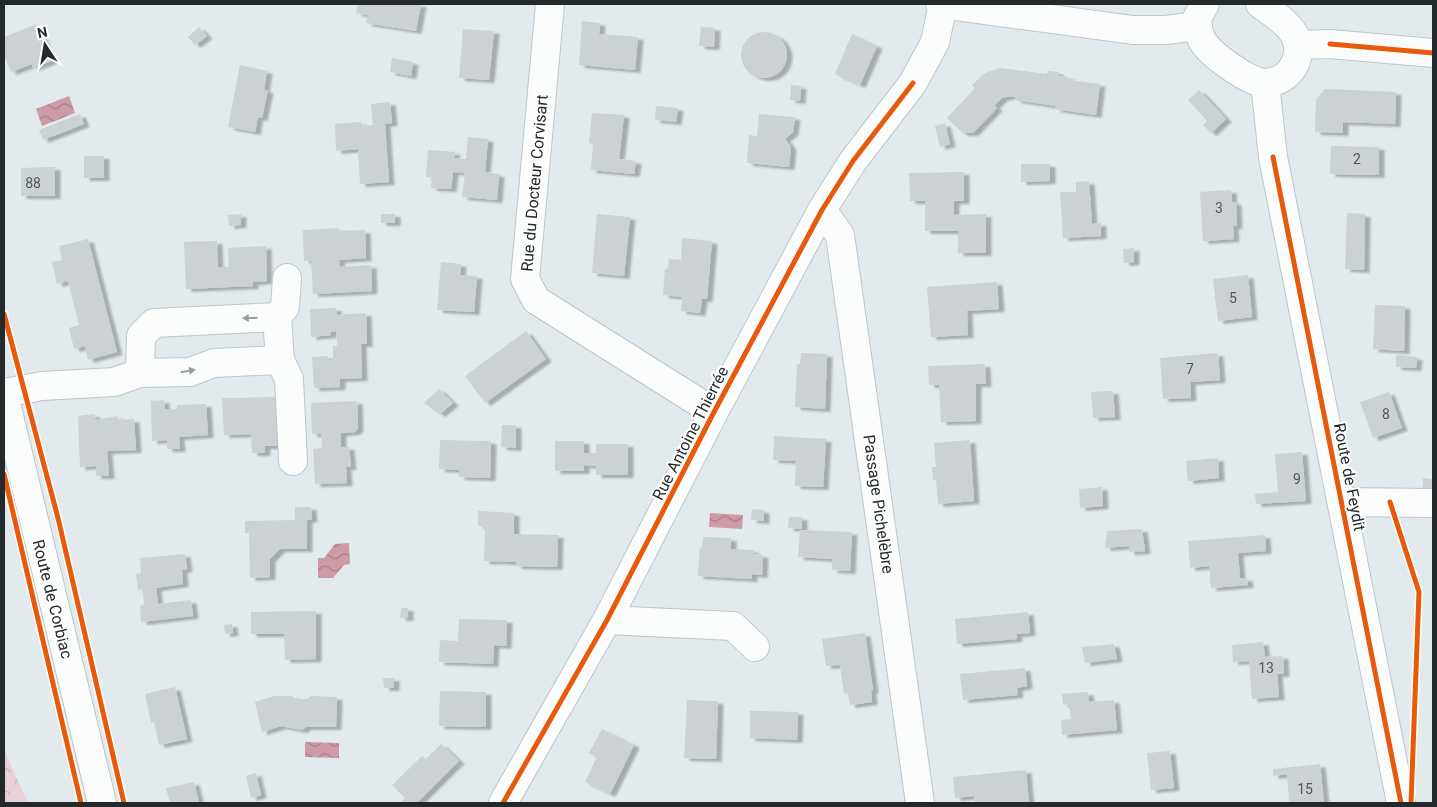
<svg xmlns="http://www.w3.org/2000/svg" width="1437" height="807" viewBox="0 0 1437 807" font-family="Roboto,sans-serif">
	<defs>
		<pattern id="forest-crowns" width="20" height="18" patternUnits="userSpaceOnUse" patternTransform="scale(1.25)"><rect width="20" height="18" fill="#ead0d8"/><path d="M2 6a3 3 0 1 1 6 0M12 15a3 3 0 1 1 6 0" fill="none" stroke="#c9b3ba"/></pattern>
		<pattern id="water-waves" width="16" height="10" patternUnits="userSpaceOnUse" patternTransform="scale(1.25)"><rect width="16" height="10" fill="#ce9aa8"/><path d="M0 5q4-4 8 0t8 0" fill="none" stroke="#a77e89"/></pattern>
		<filter id="shadow"><feDropShadow dx="5.5" dy="3" stdDeviation="1" flood-color="#0004"/></filter>
	</defs>
	<rect width="100%" height="100%" fill="#e2eaed"/>
	<!-- forest -->
	<path fill="url(#forest-crowns)" d="M4 750 28 803H4Z"/>
	<!-- water -->
	<path fill="url(#water-waves)" d="M69 96 75 113 42 126 36 109Z
		M710 513 743 515 742 529 709 527Z
		M349 543 350 564 344 565 333 578H318V558H324L335 544Z
		M305 742 339 743V758L305 757Z"/>
	<!-- building -->
	<path fill="#cbd1d4" filter="url(#shadow)" d="M358 4H421L416 31 366 23 368 15 356 13Z
		M582 21 600 23 599 34 638 37 635 70 579 65Z
		M37 24 51 61 33 68 32 64 11 72 4 55V37Z
		M199 27 207 36 195 45 188 37Z
		M701 27 715 28 714 47 699 46Z
		M463 29 494 31 489 80 459 78Z
		M741 55a23 23 0 1 1 46 0a23 23 0 1 1-46 0Z
		M852 34 877 46 860 85 835 74Z
		M392 58 413 62 411 76 390 72Z
		M240 65 267 71 264 90H268L262 118 258 117 255 132 228 127Z
		M1000 68 1047 74 1048 71 1059 72 1058 76 1069 77 1068 80 1100 84 1096 115 1055 109 1056 106 1015 100 1016 97 1010 96 1002 98 994 106 997 108 973 133H963L947 118 975 88 972 85 985 73Z
		M791 85 801 86 800 101 790 100Z
		M1325 89 1396 92 1395 124 1343 122V133L1315 132 1316 99Z
		M1199 90 1226 119 1211 133 1203 125 1207 121 1188 100Z
		M390 102 392 123 385 124 389 182 360 184 358 149 336 151 335 124 361 122 362 126 373 125 371 104Z
		M656 106 678 108 676 122 655 120Z
		M592 113 624 115 619 159 636 161 634 174 591 170 593 144 589 143Z
		M80 114 84 124 43 140 39 130Z
		M759 114 795 117 793 132 785 139 791 147 789 167 747 163 749 135 757 136Z
		M945 123 950 144 940 147 935 126Z
		M468 137 488 139 485 172 499 174 497 200 462 197 465 173 453 172 451 189 431 188 432 177H426L428 150 455 152 454 158 466 159Z
		M1331 146 1379 147V175L1330 174Z
		M84 156H104V178H84Z
		M1021 164H1050V181L1021 182Z
		M55 167V196H21V168Z
		M964 172V201H954V215L986 214V253H958V231H925V201H910L909 173Z
		M1089 181 1092 224 1101 223V236L1063 238 1060 192H1076V182Z
		M1231 190 1232 202H1236L1237 226H1233L1234 239 1203 241 1200 192Z
		M1347 213 1365 214 1364 270 1345 269Z
		M241 214V225L229 226 228 215Z
		M381 214H395V223H381Z
		M597 214 630 217 624 276 592 273Z
		M339 228V231L365 230 366 258 339 260 340 267 371 265 372 291 313 294 311 261H304L303 230Z
		M682 238 712 241 707 299H702L700 313 681 311 682 297 663 295 665 269H668L669 259 681 260Z
		M88 239 117 352 88 360 85 346 74 349 69 328 79 325 68 281 57 284 52 262 62 260 59 246Z
		M217 241 218 267H229L228 248 266 246 267 281 253 282V286L186 289 184 242Z
		M1134 248V262L1124 263 1123 249Z
		M441 262 461 264 460 275 477 276 474 312 437 310Z
		M1248 275 1252 317 1218 321 1213 279Z
		M997 282 999 309 967 311 968 335 931 337 927 287Z
		M1375 305 1405 306 1404 351 1373 349Z
		M336 308 337 315 366 313 367 344H361L362 378 340 379V387L314 388 312 357 328 356V360H333V346H337L336 331 331 332V335L311 337 310 309Z
		M526 331 546 359 485 403 465 376Z
		M801 353 827 354 825 409 795 407 797 364H800Z
		M1218 353 1220 380 1190 382 1191 398 1163 399 1160 358Z
		M1396 355 1417 357 1416 368 1396 367Z
		M985 364 986 384H976V421L941 422 939 385H929L928 366Z
		M439 389 453 403 440 414 424 403Z
		M1113 391 1115 417 1093 418 1091 392Z
		M1389 392 1402 428 1373 438 1360 402Z
		M278 397 280 446H265V453H252L251 434 224 435 222 398Z
		M164 400 165 409H177V405L206 404 208 435 179 437 180 449H167V440L152 441 151 401Z
		M357 401 358 428 355 432 341 433V447H349L351 467H346L347 483 315 484 313 449 322 448 321 434H312L311 403Z
		M95 414V420L118 416V420L134 419 136 450 107 451 109 476H96V466L80 467 78 416Z
		M502 425H516V448L501 447Z
		M774 436 826 439 823 487 795 486 796 461 773 460Z
		M440 440 491 441 490 478 459 477V470L439 469Z
		M970 440 974 501 938 504 936 480H933L932 467H936L934 443Z
		M555 441H584V453H596V444H628V475H596V466L584 465V471H555Z
		M1302 452 1306 501 1256 504 1255 494 1278 492 1275 454Z
		M1218 458 1219 478 1188 481 1186 461Z
		M1423 478 1433 479V491H1423Z
		M1102 487 1103 506 1080 508 1079 489Z
		M295 507H311L312 519 307 520V549H280L270 559V577L250 578 249 533H245V521L295 520Z
		M752 509 764 510V521L751 520Z
		M478 511 514 513V534L558 535 557 567 516 566V562L484 561 485 527 478 526Z
		M789 517H802V529L788 528Z
		M1142 529 1145 551 1129 552V546L1105 548 1107 531Z
		M800 530 852 532 850 571 832 570V559L798 557Z
		M1265 535 1266 551 1238 553 1240 578H1247L1248 585 1211 588 1209 566 1190 568 1188 541Z
		M703 537 731 538V549L754 550 753 554 763 555 762 575 752 574V579L698 576 700 547 702 548Z
		M185 554 187 569 182 570 183 584 156 588 158 604 191 600 193 616 141 622 140 606 144 605 143 589 138 590 136 574 141 573 140 558Z
		M401 608H408V618H400Z
		M316 611V659L285 660 284 634H251V612Z
		M1028 612 1030 633 1017 634V639L957 644 955 619Z
		M459 619 507 620 506 646 494 645 493 664 439 662 440 640 458 641Z
		M232 624 233 633 225 634 224 625Z
		M865 633 873 690 871 691 872 702 850 705 848 693 844 694 840 665 826 666 822 639Z
		M1263 642 1265 657 1283 656 1284 674H1277L1279 697 1252 699 1249 661 1233 662 1232 645Z
		M1114 644 1117 659 1085 663 1082 647Z
		M1025 668 1027 686 1017 688 1018 695 963 700 960 674Z
		M383 678H394V688H384Z
		M175 687 187 739 159 745 154 722 151 723 145 694Z
		M440 691 486 692V727L439 726Z
		M1088 692 1089 702 1114 700 1117 730 1062 735 1061 720 1071 719 1069 704 1063 705 1062 694Z
		M274 696H292L296 699H307L311 696 337 697 336 727H306L302 730 281 726 262 732 255 702Z
		M687 700 718 701 716 759 684 758Z
		M750 711 798 712 797 740 750 738Z
		M602 729 634 745 610 794 585 782 597 757 589 753Z
		M441 744 459 761 417 803H400L405 798 392 785 422 756 426 759Z
		M1170 751 1174 788 1151 790 1147 753Z
		M1320 764 1324 803H1289L1287 774 1273 776V769Z
		M1026 770 1029 803H975L974 796 955 798 953 777Z
		M256 773 261 795 251 798 246 776Z
		M194 782 199 803H170L166 788Z"/>
	<g fill="none" stroke-linecap="round" stroke-linejoin="round">
		<!-- minor casing -->
		<g stroke="#bfc5c8" stroke-width="30">
			<path id="minor" d="M550 4 525 279 536 300 714 412
				M940 4 1133 30H1166L1198 26
				M1205 4 1197 18C1197 25 1199 34 1202 40 1209 54 1249 82 1264 83 1290 83 1306 56 1294 34 1287 22 1271 12 1260 4
				M1298 45 1330 44 1433 53
				M1265 83 1273 157 1401 803
				M822 210 840 235 920 803
				M277 317 285 307 287 278
				M280 360 289 379 293 461
				M4 393 42 386 114 382 140 373 190 372 214 363 280 360 277 317 154 323 141 336 140 373
				M4 395 102 803
				M1343 502 1433 503
				M607 620 733 626 755 647
				M503 803 607 620 714 412 822 210 853 161 913 83 935 42 943 4"/>
		</g>
		<!-- minor -->
		<use href="#minor" stroke="#fbfcfc" stroke-width="28"/>
		<!-- cycleway casing -->
		<g stroke="#fff" stroke-width="8">
			<path id="cycleway" d="M1330 44 1433 53
				M1273 157 1401 803
				M4 314 58 518 124 803
				M4 474 81 803
				M1390 502 1419 592 1411 803
				M503 803 607 620 714 412 822 210 853 161 913 83"/>
		</g>
		<!-- cycleway -->
		<use href="#cycleway" stroke="#e8590c" stroke-width="5"/>
	</g>
	<!-- one-way arrows -->
	<defs><path id="oneway-solid" d="M-6-.8H1V-3.2L6.5 0L1 3.2V.8H-6Z" transform="scale(1.25)"/></defs>
	<g fill="#9a9e9e">
		<use href="#oneway-solid" transform="translate(250 318) rotate(179)"/>
		<use href="#oneway-solid" transform="translate(188 371) rotate(-10)"/>
	</g>
	<g text-anchor="middle" stroke-width="4" stroke-linejoin="round" paint-order="stroke">
		<!-- number labels -->
		<g font-size="14" fill="#505657">
			<text x="1357" y="164">2</text>
			<text x="33" y="188">88</text>
			<text x="1219" y="213">3</text>
			<text x="1233" y="303">5</text>
			<text x="1190" y="374">7</text>
			<text x="1386" y="419">8</text>
			<text x="1297" y="484">9</text>
			<text x="1266" y="673">13</text>
			<text x="1305" y="794">15</text>
		</g>
		<!-- street labels -->
		<g font-size="16" fill="#242a2b" stroke="#fff">
			<text transform="translate(534 183) rotate(-85)" y="6">Rue du Docteur Corvisart</text>
			<text transform="translate(690 433) rotate(-63)" y="6">Rue Antoine Thierrée</text>
			<text transform="translate(1350 477) rotate(79)" y="6">Route de Feydit</text>
			<text transform="translate(879 504) rotate(82)" y="6">Passage Pichelèbre</text>
			<text transform="translate(53 599) rotate(76)" y="6">Route de Corbiac</text>
		</g>
	</g>
	<!-- border -->
	<rect width="1437" height="807" fill="none" stroke="#242a2b" stroke-width="10"/>
	<!-- north arrow -->
	<g transform="translate(45 45) rotate(348)" stroke="#ffffff" stroke-width="4" paint-order="stroke">
	<path d="M0-4L9 19L0 12L-9 19Z" fill="#242a2b"/>
	<text y="-8" font-size="14" font-weight="bold" text-anchor="middle" fill="#242a2b">N</text>
	</g>
</svg>
